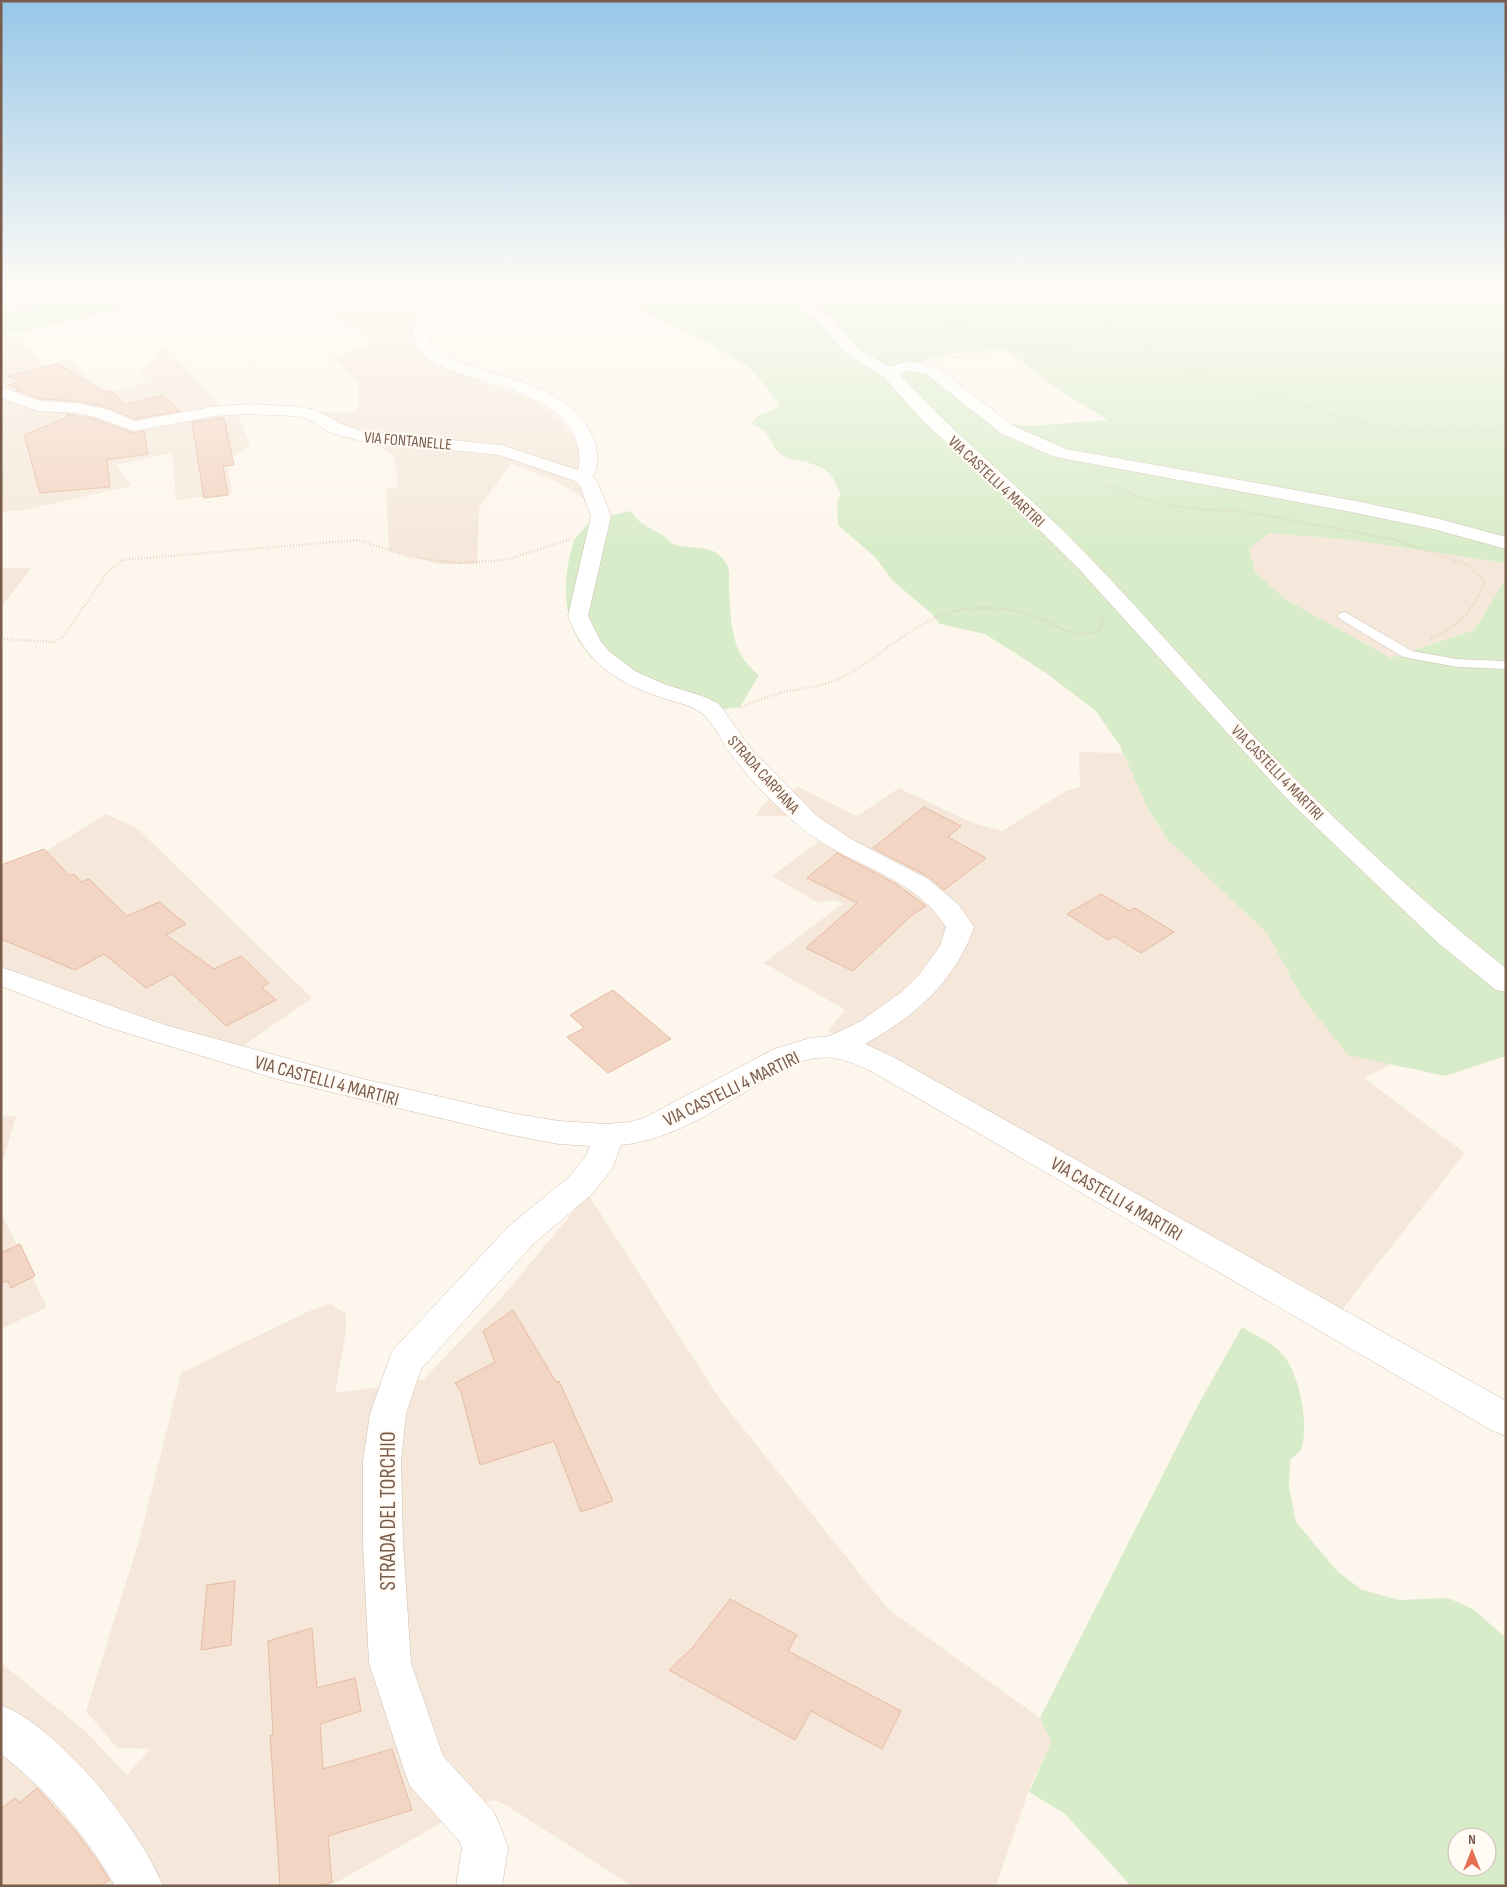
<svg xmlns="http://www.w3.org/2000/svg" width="1507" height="1887" viewBox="0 0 1507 1887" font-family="'Sofia Sans Condensed',sans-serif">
	<rect width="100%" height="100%" fill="#fdf6ec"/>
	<!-- residential -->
	<path fill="#f5e8da" d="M378 287H391L449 314 419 323 434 359 475 380 535 401 561 420 582 448 591 507 576 493 555 481 511 463 479 508 477 564H439L389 550 386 489 398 487 394 455 382 448 291 412H357L359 383 332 357 376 342 315 304Z
		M12 335 47 366 70 360 94 383 111 391 147 381 140 374 164 346 195 376 224 410 240 411 238 416 250 444 227 462 232 493 176 500 172 453 116 465 131 486 24 510 1 512V336Z
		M1269 533 1352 540 1506 563V579L1474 630 1391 658 1285 599 1255 572 1249 549Z
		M1 568H31L1 608Z
		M1079 752 1123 753 1148 809 1167 839 1267 933 1301 996 1348 1054 1392 1064 1364 1078 1465 1153 1337 1316 1257 1268 828 1031 845 1010 764 963 842 904 836 900 817 902 772 876 824 838 794 816H755L763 805 779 791 782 794 799 787 857 816 899 788 973 823 1002 831 1066 791 1080 787Z
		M106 814 138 829 312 998 226 1058 1 976V869L27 863Z
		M16 1116 1 1168V1117Z
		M588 1194 719 1398 888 1609 1040 1718 1051 1742 1031 1784 996 1886H632L506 1805 494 1800 475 1804 330 1886H1V1663L84 1730 127 1775 150 1749 117 1748 86 1711 139 1541 181 1373 307 1312 331 1304 346 1314V1331L335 1393 405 1384V1378L423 1380 503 1296Z
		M1 1212 47 1307 1 1329Z"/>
	<!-- green -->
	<path fill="#d8ecc9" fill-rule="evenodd" d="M1 287H8L1 306 7 310 77 298 128 296 132 307 1 336Z
		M604 287H1506V563L1352 540 1269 533 1249 549 1255 572 1285 599 1391 658 1474 630 1506 579V1056L1445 1076 1348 1055 1301 996 1267 933 1167 839 1148 809 1120 746 1096 711 1046 673 985 634 940 624 932 614 893 581 875 557 838 525 837 502 841 494 833 478 825 469 807 462 787 458 778 452 764 430 751 424 758 416 778 407V402L749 367 702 339 651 315ZM1004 348 1054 387 1108 420 1029 426 993 421 919 363 943 355Z
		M631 511C639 525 651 528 664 536 667 538 669 542 673 544 692 551 716 542 727 565 730 571 729 581 729 588 731 622 730 653 759 675L740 707 708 711 622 679C566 652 556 597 574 541 576 536 586 528 590 520Z
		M1242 1327C1255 1335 1271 1342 1281 1353 1299 1370 1310 1426 1301 1449 1299 1453 1294 1456 1290 1460L1289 1486 1296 1522 1337 1571 1362 1590 1399 1600 1448 1598 1473 1609 1506 1638V1886H1131L1065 1814 1029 1792 1051 1742 1040 1718 1197 1407ZM1457 1837H1487V1867H1457Z"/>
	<!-- building -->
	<path fill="#f3d5c3" stroke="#e6bba3" d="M58 364 104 392 112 391 124 405 163 395 180 411 135 419 106 407 77 401 40 399 16 390 20 389 9 385 21 381 7 376Z
		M66 414 94 419 133 433 144 431 148 454 107 460 110 487 40 493 24 435 70 416Z
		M224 418 234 465 223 466 228 495 204 498 192 422Z
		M924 807 961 826 948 837 986 858 944 890 929 877 873 848Z
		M44 849 70 876 74 874 81 882 89 879 127 916 159 902 186 924 166 935 214 969 241 956 269 983 262 988 276 1000 226 1026 172 974 146 988 104 954 75 970 1 939V865Z
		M837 853 896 884 926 906 912 915 853 971 806 948 857 903 807 878Z
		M1101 894 1130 911 1135 908 1174 932 1141 953 1114 936 1108 940 1067 914Z
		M613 990 671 1039 608 1073 567 1037 584 1028 570 1015Z
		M20 1244 35 1276 11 1288 8 1281 1 1283V1253Z
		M513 1310 556 1382 559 1381 613 1501 581 1512 554 1441 480 1465 461 1392 455 1383 495 1362 483 1331Z
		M235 1581 231 1645 201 1650 207 1585Z
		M730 1599 797 1635 788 1651 901 1711 882 1749 811 1711 795 1740 669 1670 693 1647Z
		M312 1628 317 1688 355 1678 361 1711 320 1724 323 1769 392 1749 412 1810 328 1836 332 1882 319 1886H280L270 1735H273L268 1641Z
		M37 1788 77 1833 102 1868 109 1880 101 1886H1V1809L15 1798 19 1803Z"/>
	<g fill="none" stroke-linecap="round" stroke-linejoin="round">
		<!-- lane casing -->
		<g stroke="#d1beb0" stroke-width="1">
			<path id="lane" d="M1345 612 1412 651 1457 659 1506 661V669L1457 667 1403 657 1340 619 1338 616 1340 613Z"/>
		</g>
		<!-- street casing -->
		<g stroke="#d1beb0" stroke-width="1">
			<path id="street" d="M470 287H484L487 296 481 303 429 324 428 334 433 349C443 357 456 361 468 365 512 380 568 388 591 433 598 448 600 462 593 477L598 484 611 516 588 616 601 642 610 652 635 671 664 684 705 697 719 704 753 751 817 816 851 839 928 879 959 905 974 927C956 981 914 1017 865 1044L893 1057 1506 1401V1436L1493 1431 871 1071C841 1057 828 1053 795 1063 740 1091 685 1139 621 1145L612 1169 591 1195 533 1244 421 1369 406 1414 401 1461 403 1543 411 1663 443 1756 494 1812 501 1828 508 1848 502 1886H456L462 1848 460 1842 410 1786 404 1770 369 1663 363 1543V1461L370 1414 392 1351 509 1226 569 1177 586 1156 590 1146 559 1144 511 1135 277 1079 104 1026 1 986V967L165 1025 359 1078 511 1113 559 1121 606 1124 630 1122 646 1117 774 1049 810 1038 830 1036 861 1021 900 993 918 976 940 946 946 927C914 874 843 865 798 825 775 805 751 781 733 757 722 743 714 721 699 711 688 704 673 702 660 697 616 683 584 660 568 616L591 516 580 486 577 482 499 455 360 441 329 432 306 418 293 416 248 414 216 416 134 431 95 417 77 413 38 411 1 398V387L40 401 77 403 106 409 135 421 216 406 248 404 293 406 317 410 341 424 362 431 501 445 578 470C581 457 579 445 573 433 546 378 424 384 414 340 412 332 413 325 418 318L471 297 472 295Z
				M787 287H801L822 313 827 314 858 348 889 367 910 361 938 368 1014 426 1066 449 1351 500 1436 518 1506 537V549L1433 529 1351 512 1055 457 1002 434 926 374 910 371 899 374C960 440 1031 496 1093 561 1166 637 1233 718 1308 792 1371 854 1437 914 1506 968V992L1496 990 1437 942 1290 802 1078 568 1012 503 923 421 884 377 846 354 815 318 810 317Z
				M1 1705C61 1729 139 1827 163 1886H115C87 1836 46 1789 1 1754Z"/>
		</g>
		<!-- path-far1 -->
		<path stroke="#d9b8a5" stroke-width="2" stroke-dasharray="0.5 2.5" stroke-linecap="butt" d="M638 287 679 297 787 312
			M748 287 776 297
			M829 297 835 287
			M865 333 894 340H921L936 335 949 326 965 321 1054 314 1103 319 1119 338
			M949 358C1010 348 1072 345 1134 337L1157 357 1171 364 1236 384 1256 393 1284 398 1342 418 1399 431 1506 430"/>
		<!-- path -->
		<path stroke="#d9b8a5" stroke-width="2.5" stroke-dasharray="0.5 2.5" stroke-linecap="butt" d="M1100 482 1156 503 1197 509 1241 511 1393 539 1468 565 1485 582C1471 613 1461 625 1430 639
			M1 639 54 642 63 637 107 573 122 560 358 540 410 557 458 563 505 560 571 539
			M739 708C755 701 772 695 789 691 804 688 820 687 834 681 880 661 915 616 966 609 987 607 1010 608 1030 615 1055 623 1075 643 1101 629L1103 622 1100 617"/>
		<!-- lane -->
		<use href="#lane" fill="#fff" fill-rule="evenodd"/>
		<!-- street -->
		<use href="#street" fill="#fff" fill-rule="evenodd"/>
	</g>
	<!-- sky -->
	<linearGradient id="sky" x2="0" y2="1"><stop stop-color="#97c7e8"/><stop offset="0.52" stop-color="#fefbf6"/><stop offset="1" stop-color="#fefbf6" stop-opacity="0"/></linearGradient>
	<rect width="1507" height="551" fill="url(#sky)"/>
	<g text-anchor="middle" stroke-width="4.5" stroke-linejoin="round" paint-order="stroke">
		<!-- far-street labels -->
		<g font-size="16" fill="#7a5c4d" stroke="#fffaf3">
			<text transform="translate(408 440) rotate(5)" y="6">VIA FONTANELLE</text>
			<text transform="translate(997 481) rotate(43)" y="6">VIA CASTELLI 4 MARTIRI</text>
			<text transform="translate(1278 772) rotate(46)" y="6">VIA CASTELLI 4 MARTIRI</text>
			<text transform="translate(764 774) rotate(48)" y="6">STRADA CARPIANA</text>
		</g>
		<!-- street labels -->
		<g font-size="19" fill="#7a5c4d" stroke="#fffaf3">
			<text transform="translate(327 1080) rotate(15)" y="7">VIA CASTELLI 4 MARTIRI</text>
			<text transform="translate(731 1088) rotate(-26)" y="7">VIA CASTELLI 4 MARTIRI</text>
			<text transform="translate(1117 1198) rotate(30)" y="7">VIA CASTELLI 4 MARTIRI</text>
		</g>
		<!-- near-street labels -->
		<g font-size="22" fill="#7a5c4d" stroke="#fffaf3">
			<text transform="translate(387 1511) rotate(-90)" y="8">STRADA DEL TORCHIO</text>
		</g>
	</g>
	<!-- border -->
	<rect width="1507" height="1887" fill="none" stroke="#7a5c4d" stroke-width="5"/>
	<!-- north arrow -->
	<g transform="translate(1472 1852)"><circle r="24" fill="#fffaf3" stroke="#cabbb1"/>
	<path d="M0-4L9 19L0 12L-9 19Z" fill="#e76f51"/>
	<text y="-8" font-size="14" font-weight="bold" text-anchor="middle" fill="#7a5c4d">N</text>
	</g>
</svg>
